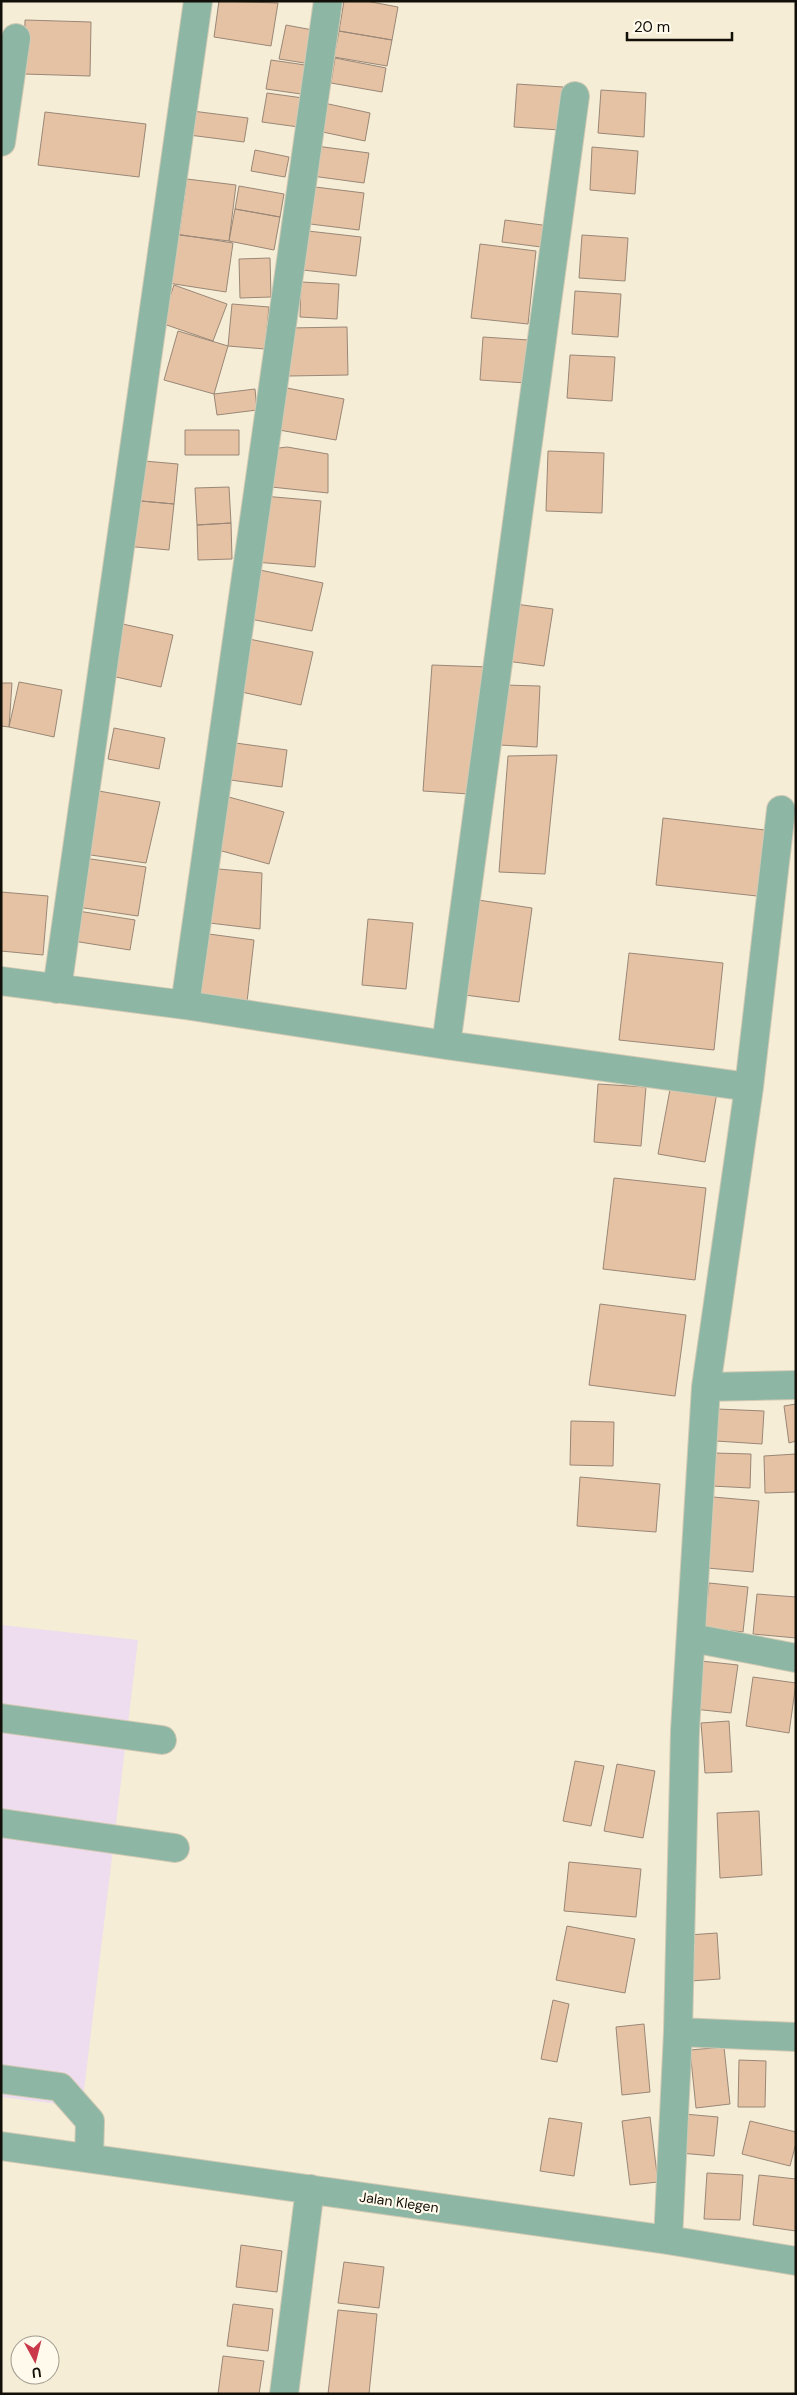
<svg xmlns="http://www.w3.org/2000/svg" width="797" height="2395" viewBox="0 0 797 2395" font-family="'DM Sans',sans-serif">
	<rect width="100%" height="100%" fill="#f5edd5"/>
	<!-- commercial -->
	<path fill="#ede" d="M1 1625 138 1640 82 2107 1 2097Z"/>
	<!-- building -->
	<path fill="#e5c2a3" stroke="#9a8777" d="M219 1 278 3 271 46 214 37Z
		M344 1H366L398 7 392 40 339 31Z
		M25 20 91 22 90 76 24 74Z
		M286 25 318 31 311 64 279 59Z
		M339 31 392 40 387 66 334 57Z
		M335 58 386 68 382 92 331 83Z
		M271 60 312 66 308 95 266 89Z
		M517 84 563 87 560 130 514 127Z
		M601 90 646 93 644 137 598 133Z
		M267 93 310 99 306 128 262 122Z
		M324 103 370 113 365 141 318 131Z
		M192 111 248 118 244 142 189 135Z
		M45 112 146 124 139 177 38 165Z
		M316 146 369 153 364 183 312 176Z
		M592 147 638 151 635 194 590 190Z
		M255 150 289 157 285 177 251 171Z
		M187 179 236 185 229 241 179 235Z
		M239 186 284 194 280 217 235 209Z
		M307 186 364 193 359 230 302 223Z
		M235 209 280 217 274 250 229 241Z
		M505 220 557 227 549 248 502 242Z
		M299 230 361 237 356 276 294 269Z
		M176 234 233 243 226 292 168 283Z
		M582 235 628 238 625 281 579 278Z
		M480 244 536 251 528 324 471 318Z
		M270 258 271 297 240 298 239 259Z
		M301 282 339 284 337 319 300 317Z
		M174 285 227 304 213 341 161 323Z
		M575 291 621 294 618 337 572 334Z
		M232 304 269 307 265 349 228 346Z
		M347 327 348 375 289 376 288 328Z
		M178 331 228 346 214 394 164 380Z
		M483 337 529 340 526 383 480 380Z
		M570 355 615 357 612 401 567 398Z
		M287 388 344 399 336 440 279 430Z
		M255 389 257 410 217 415 214 394Z
		M185 430H239V455H185Z
		M287 447 328 454V493L262 486 271 449Z
		M548 451 604 453 602 513 546 511Z
		M133 460 178 464 174 504 130 500Z
		M229 487 231 523 197 525 195 488Z
		M263 496 321 501 315 567 255 562Z
		M130 500 174 504 169 550 125 546Z
		M231 523 232 559 198 560 197 525Z
		M255 569 323 583 312 631 245 618Z
		M515 604 553 609 544 666 506 661Z
		M118 623 173 635 161 687 107 675Z
		M249 639 313 652 301 705 237 691Z
		M432 665 489 667 469 794 423 791Z
		M19 682 62 690 54 737 9 727Z
		M1 683H12L9 727 1 726Z
		M503 685 540 686 537 747 500 745Z
		M114 728 165 738 159 769 108 759Z
		M228 742 287 750 282 787 223 779Z
		M557 755 545 874 499 872 508 756Z
		M99 791 160 802 146 863 84 854Z
		M225 796 284 812 269 864 211 848Z
		M663 818 765 830 757 896 656 885Z
		M84 858 146 867 138 916 77 907Z
		M208 868 262 873 260 929 201 922Z
		M1 892 48 896 43 955 1 951Z
		M478 900 532 908 519 1002 465 995Z
		M78 911 135 920 130 950 73 941Z
		M368 919 413 923 406 989 362 985Z
		M201 933 254 940 247 1002 193 996Z
		M629 953 723 963 714 1050 619 1040Z
		M598 1084 646 1087 641 1146 594 1142Z
		M671 1084 717 1092 705 1162 658 1154Z
		M614 1178 706 1188 695 1280 603 1269Z
		M600 1304 686 1315 675 1396 589 1385Z
		M796 1404V1441L789 1443 784 1406Z
		M717 1409 764 1411 762 1444 716 1441Z
		M571 1421 614 1422 613 1466 570 1465Z
		M714 1453 751 1454 750 1488 712 1486Z
		M796 1454V1492L765 1493 764 1456Z
		M580 1477 660 1484 656 1532 577 1526Z
		M713 1497 759 1501 753 1572 707 1568Z
		M709 1583 748 1587 743 1632 704 1628Z
		M757 1594 796 1597V1638L753 1634Z
		M701 1661 738 1665 731 1713 694 1709Z
		M753 1677 796 1683 789 1733 746 1726Z
		M729 1721 732 1772 705 1773 701 1723Z
		M575 1761 604 1766 591 1826 563 1821Z
		M617 1764 655 1771 643 1838 604 1831Z
		M759 1811 762 1875 720 1878 717 1813Z
		M569 1862 641 1869 636 1917 564 1911Z
		M567 1926 635 1939 625 1993 556 1980Z
		M717 1933 720 1979 690 1981 688 1935Z
		M553 2000 569 2004 557 2062 541 2059Z
		M644 2024 650 2092 622 2095 616 2027Z
		M724 2047 730 2104 696 2108 690 2050Z
		M739 2060 766 2061 765 2107H738Z
		M684 2114 718 2117 714 2156 680 2153Z
		M650 2117 658 2182 630 2185 622 2121Z
		M549 2118 582 2123 574 2176 540 2171Z
		M750 2121 796 2132V2143L790 2166 742 2154Z
		M707 2173 743 2175 740 2220 704 2219Z
		M759 2175 796 2179V2231L753 2225Z
		M241 2245 282 2251 277 2292 236 2287Z
		M344 2262 384 2267 379 2308 338 2303Z
		M233 2304 273 2309 268 2351 227 2346Z
		M338 2310 377 2314 369 2394H328Z
		M223 2356 264 2361 259 2394H218Z"/>
	<g fill="none" stroke-linecap="round" stroke-linejoin="round">
		<!-- minor casing -->
		<g stroke="#d1c9b4" stroke-width="30">
			<path id="minor" d="M1 142 16 38
				M1 981 185 1005 446 1045 749 1087
				M57 989 198 1
				M185 1005 328 1
				M446 1045 575 96
				M706 1387 796 1385
				M692 1638 796 1658
				M1 1718 162 1740
				M1 1823 175 1848
				M678 2032 796 2037
				M1 2079 60 2087 90 2121 89 2157
				M1 2146 668 2240 796 2261
				M668 2240 678 2032 685 1730 706 1387 749 1087 781 810
				M284 2394 310 2189"/>
		</g>
		<!-- minor -->
		<use href="#minor" stroke="#8db7a4" stroke-width="28"/>
	</g>
	<g text-anchor="middle" stroke-width="4.5" stroke-linejoin="round" paint-order="stroke">
		<!-- street labels -->
		<g font-size="14" fill="#110f07" stroke="#fffaec">
			<text transform="translate(399 2202) rotate(8)" y="5">Jalan Klegen</text>
		</g>
	</g>
	<!-- border -->
	<rect width="797" height="2395" fill="none" stroke="#110f07" stroke-width="5"/>
	<!-- north arrow -->
	<g transform="translate(35 2360) rotate(173)"><circle r="24" fill="#fffaec" stroke="#a09c90"/>
	<path d="M0-4L9 19L0 12L-9 19Z" fill="#ca394a"/>
	<text y="-8" font-size="14" font-weight="bold" text-anchor="middle" fill="#110f07">U</text>
	</g>
	<!-- scale -->
	<path d="M627 32v8h105v-8" fill="none" stroke="#110f07" stroke-width="2.5"/>
	<text x="634" y="32" font-size="15" fill="#110f07" stroke="#fffaec" stroke-width="4" paint-order="stroke">20 m</text>
</svg>
